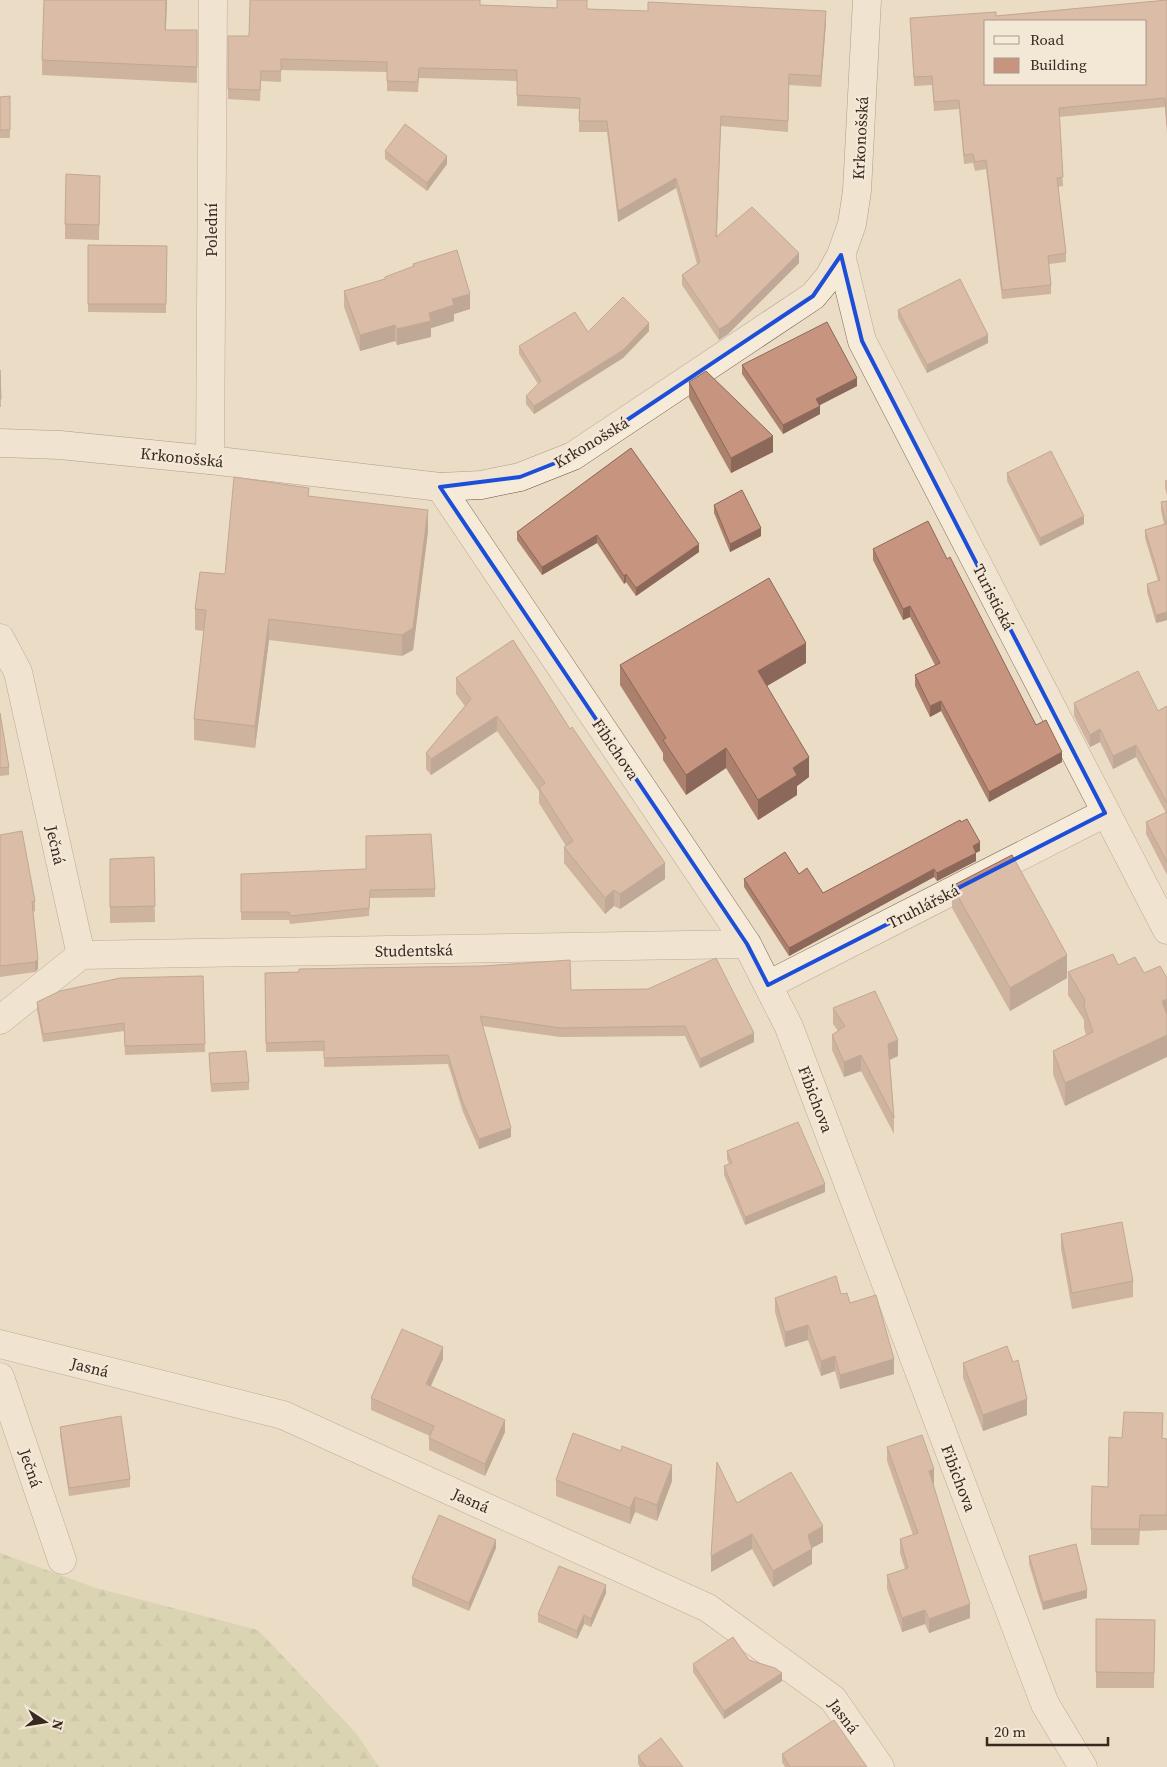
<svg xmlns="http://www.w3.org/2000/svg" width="1167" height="1767" viewBox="0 0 1167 1767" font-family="'Source Serif 4',serif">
	<defs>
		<pattern id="forest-firs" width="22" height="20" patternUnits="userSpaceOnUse" patternTransform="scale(1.25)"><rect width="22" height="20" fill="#c8c99b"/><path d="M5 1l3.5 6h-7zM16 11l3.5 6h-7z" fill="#acad85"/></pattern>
	</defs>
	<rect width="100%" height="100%" fill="#ebdcc6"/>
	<!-- forest -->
	<path fill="url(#forest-firs)" d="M0 1553 96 1588 258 1630 356 1733 379 1767H0Z"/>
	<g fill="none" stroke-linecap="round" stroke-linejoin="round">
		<!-- street casing -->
		<g stroke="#856e5d" stroke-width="29">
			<path id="street" d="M841 255 862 341 1167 930
				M210 460 213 0
				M440 487 747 944 789 1027 1045 1704 1083 1767
				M0 638 18 672 81 955
				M81 955 747 944
				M768 985 1105 813
				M0 1020 81 955
				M0 1344 283 1415 708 1608 833 1699 880 1767
				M0 1377 62 1560"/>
		</g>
		<!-- secondary casing -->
		<g stroke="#675040" stroke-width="29">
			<path id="secondary" d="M0 443 60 445 210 460 440 487 481 485 520 477 573 456 813 296 829 277 841 255 852 224 857 191 867 0"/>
		</g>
		<!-- street -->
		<use href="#street" stroke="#f6ebd9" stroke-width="28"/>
		<!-- secondary -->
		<use href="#secondary" stroke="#f6ebd9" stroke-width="28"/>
	</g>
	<!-- wall -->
	<path fill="#ab806d" d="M167 0 166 30H197V83L42 75V60Z
		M1167 0V134L1165 107 1059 117 1063 186 1058 187 1066 253V262L1049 264 1051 285V294L1002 299 986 169 975 171 973 163 964 164 959 109 934 111 932 85 914 86 910 18 996 16Z
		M480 5 587 9 826 22 821 87 789 85 788 132 721 126 717 237 799 263 728 334 719 340 682 285V275L697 264 676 188 618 222 607 132H579V109L517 106V81L419 78 418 92 387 91V72L281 70V82L261 81 260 101 228 99V36H249Z
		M10 96V138H0V97Z
		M385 151 447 164 427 191 385 159Z
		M100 192 99 240 65 239V224Z
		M88 245 167 246 166 313 88 312Z
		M413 264 470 309 454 314V321L431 328V337L397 345 395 341 360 351 344 307V291L385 279 413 267Z
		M898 310 988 343 927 373 898 318Z
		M649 331 623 358 534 414 526 404V396L538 384 519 354V346L588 332Z
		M742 365 857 386 820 405V414L783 434 742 374Z
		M0 370 1 399V407H0Z
		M689 382 773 452 731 473 689 398Z
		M631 448 699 552 636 596 626 582 624 584 597 543 542 575 517 540V532Z
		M1007 473 1084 524 1040 546 1007 481Z
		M1165 480H1167V496L1165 488Z
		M309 496 428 531 413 650 402 656 269 640 255 748 194 740V719L204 631 195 630V609L225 574Z
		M1167 501V620L1156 623 1147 592V584L1158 581 1145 538V530L1164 524 1161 510V502Z
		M714 505 761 536 730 552 714 513Z
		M873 549 947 559 1036 725 1062 762 989 802 941 711 930 717 915 686V675L935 665 910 617 903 620 873 560Z
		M513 640 665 879 620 909 614 906 605 914 564 863V847L566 846 539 803V791L497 731 431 775 426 769V753L465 706 456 694V678Z
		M806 663 767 686 809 777 797 786V795L758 820 726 768 686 795 663 760V753L620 685V665Z
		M1074 703 1158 711 1167 706V875L1146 834V822L1166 813 1136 757 1113 769 1100 742 1090 747 1074 716Z
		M0 713 9 767V775L0 776Z
		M0 835 35 901V911L33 912 38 969 35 972 0 977Z
		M980 851 976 853V861L937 881 934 877 789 956 744 887V879L799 874 823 893Z
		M154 857 155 922 110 923V859Z
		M241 874 435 889V897L370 898 369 916 290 924 289 920H241Z
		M952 886 1067 978 1010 1011 952 908Z
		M1118 965 1144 973 1065 1106 1053 1074V1051L1086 1035 1084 1028V1020L1068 995V972Z
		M299 969 571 990 754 1042 700 1068 685 1036 560 1037 482 1026 511 1137 479 1149 463 1112 448 1064 324 1067V1051L266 1052 265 973 299 972Z
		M203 976 205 1052 125 1055 124 1031 43 1042 37 1010V1002Z
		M833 1008 898 1056 890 1060 894 1118V1134L861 1071 844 1077 832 1050V1035L838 1031 833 1024Z
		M209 1053 249 1082V1090L211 1092Z
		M727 1151 825 1192 745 1225 724 1175V1166L729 1164 727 1159Z
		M1061 1234 1133 1281V1297L1072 1309 1061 1249Z
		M841 1294 850 1303 894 1374 840 1389 835 1371 821 1376 808 1340 785 1347 775 1312V1298Z
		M443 1359 431 1386 505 1432 485 1476 429 1450V1438L430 1436 371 1410V1398Z
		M963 1363 1027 1415 983 1431 963 1378Z
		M60 1427 130 1479V1487L69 1496 60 1435Z
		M1122 1438 1167 1439V1530L1140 1531 1139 1545H1091V1529L1108 1487Z
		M887 1447 934 1483 933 1484 970 1618 929 1633 925 1624 902 1632 887 1589V1575L905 1569 900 1553V1539L913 1535 887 1461Z
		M621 1451 672 1481 657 1521 635 1512 630 1524 556 1496V1480Z
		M737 1503 823 1542 812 1548V1564L773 1587 752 1549 711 1572Z
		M496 1548 469 1611 412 1586V1578Z
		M1029 1556 1087 1598 1043 1610 1029 1564Z
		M606 1593 591 1627 584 1624 577 1639 538 1622V1614Z
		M1096 1619 1155 1620 1154 1688H1096Z
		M749 1660 782 1681 724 1719 693 1672V1664Z
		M782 1754 867 1767H785L782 1762Z
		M638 1756 683 1767H640L638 1764Z"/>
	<!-- shaded-wall -->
	<path fill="#8b6859" d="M166 0H167L165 46V30Z
		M826 11V22L821 87V76Z
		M447 156V164L427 191V183Z
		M676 178V188L618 222V211Z
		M799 253V263L728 334 719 340V329Z
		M470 294V309L454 314V321L431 328V337L397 345V329L429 313 452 299Z
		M649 323V331L623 358 534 414V406Z
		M395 325V341L360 351V335Z
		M988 335V343L927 373V365Z
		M857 378V386L816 407V399Z
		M820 406V414L783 434V425Z
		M773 436V452L731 473V458Z
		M428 510V531L413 650 402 656V635Z
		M1084 516V524L1040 546V538Z
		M761 528V536L730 552V544Z
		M597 535V543L542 575V567Z
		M699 544V552L636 596V588Z
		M626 574V582L624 584V576Z
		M910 606V617L903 620V609Z
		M1167 612V620L1156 623V615Z
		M269 619V640L255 748V726Z
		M806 643V663L758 691V671Z
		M941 701V711L930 717V706Z
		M497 716V731L431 775V759Z
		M1100 729V742L1090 747V735Z
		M1136 745V757L1113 769V756Z
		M726 748V768L686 795V775Z
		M1062 752V762L989 802V792Z
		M809 757V777L797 786V795L758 820V800L793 768Z
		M980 842V851L973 854V846Z
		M976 853V861L937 881V873Z
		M665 863V879L620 909V894Z
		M934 869V877L789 956V948Z
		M614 890V906L605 914V898Z
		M1067 955V978L1010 1011V988Z
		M38 959V969L35 972V962Z
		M1167 999V1022L1162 1001Z
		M754 1033V1042L700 1068V1059Z
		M1167 1035V1057L1065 1106V1083Z
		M898 1040V1056L888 1060V1044Z
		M861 1055V1071L844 1077V1062Z
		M511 1128V1137L479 1149V1139Z
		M825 1184V1192L745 1225V1217Z
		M808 1325V1340L785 1347V1332Z
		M443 1347V1359L426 1396V1384Z
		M835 1356V1371L821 1376V1361Z
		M894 1359V1374L840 1389V1375Z
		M1027 1399V1415L983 1431V1415Z
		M505 1420V1432L485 1476V1464Z
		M672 1465V1481L657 1521V1505Z
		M934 1469V1483L929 1485V1471Z
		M635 1497V1512L630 1524V1508Z
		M823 1526V1542L810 1549H812V1564L773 1587V1571L808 1535Z
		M752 1534V1549L711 1572V1556Z
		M496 1540V1548L469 1611V1603Z
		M606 1585V1593L591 1627V1619Z
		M1087 1590V1598L1043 1610V1602Z
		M970 1604V1618L929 1633V1619Z
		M925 1610V1624L902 1632V1618Z
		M584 1615V1624L577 1639V1631Z
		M782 1673V1681L724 1719V1711Z"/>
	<!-- building -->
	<path fill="#c7957f" stroke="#8b6859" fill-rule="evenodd" d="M44 0H166L165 30H197V67L42 60Z
		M250 0H480V5L557 8V0H587V9L648 11V2L826 11 821 76 789 74 788 121 721 116 716 237 752 207 799 253 728 324 719 329 682 275 700 262 676 178 618 211 607 121H579L580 98 517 95V70L419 68 418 82 387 81V62L281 59V71H261L260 90 228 89V36H249Z
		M1167 0V125L1165 98 1059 108 1063 177 1057 178 1066 253 1048 256 1051 285 1002 290 986 160 975 162 973 154 964 155 959 100 934 102 932 76 914 77 910 18 996 12V16ZM986 21H1146V84H986Z
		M10 96V130H0V97Z
		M405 124 447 156 427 183 385 151Z
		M66 174 100 176 99 225 65 224Z
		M88 245 167 246 166 304H88Z
		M457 250 470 294 452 299 454 305 429 313 431 321 397 329 395 325 360 335 344 291 385 279V277L414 266 413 264Z
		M960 279 988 335 927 365 898 310Z
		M623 297 649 323 623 350 534 406 526 396 541 381 519 346 575 312 588 332Z
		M827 322 857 378 816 399 820 406 783 425 742 365Z
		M0 370 1 399H0Z
		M706 371 773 436 731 458 689 382Z
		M631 448 699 544 636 588 626 574 624 576 597 535 542 567 517 532Z
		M1051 451 1084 516 1040 538 1007 473Z
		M234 477 309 488 308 496 428 510 413 628 402 635 269 619 255 726 194 719 206 610 195 609 200 572 225 574Z
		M742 490 761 528 730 544 714 505Z
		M1167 501V612L1156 615 1147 584 1160 580 1145 530 1166 524 1161 502Z
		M928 521 947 559 950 557 1036 725 1046 720 1062 752 989 792 941 701 930 706 915 675 940 663 910 606 903 609 873 549Z
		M769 578 806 643 758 671 809 757 793 768 797 775 758 800 726 748 686 775 663 740 666 738 620 665Z
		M513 640 570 729 572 727 665 863 620 894 614 890 605 898 564 847 573 841 539 788 545 783 497 716 431 759 426 753 471 699 456 678Z
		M1138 671 1158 711 1167 706V803L1136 745 1113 756 1100 729 1090 735 1074 703Z
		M0 713 9 767 0 768Z
		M1167 812V862L1146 822Z
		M967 819 980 842 973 846 976 853 937 873 934 869 789 948 744 879 785 852 799 874 807 868 823 893 960 820 961 822Z
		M22 831 35 901 32 902 38 959 35 962 0 966V835Z
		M431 834 435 889 370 890 369 908 290 916 289 912H241V874L366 869V836Z
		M1012 855 1067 955 1010 988 952 886Z
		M154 857 155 906 110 907V859Z
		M1113 954 1118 965 1135 957 1144 973 1160 966 1167 978V999L1162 1001 1167 1015V1035L1065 1083 1053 1051 1093 1032 1084 1006 1085 1000 1068 972Z
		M716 958 754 1033 700 1059 685 1026 560 1028 480 1016 511 1128 479 1139 463 1103 448 1055 324 1058V1041L266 1043 265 973 299 972V969L483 966 570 960 571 990 648 989Z
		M203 976 205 1044 125 1046 124 1023 43 1034 37 1002 60 991 120 978Z
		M875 991 898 1040 888 1044 894 1118 861 1055 844 1062 832 1035 845 1026 833 1008Z
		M246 1051 249 1082 211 1084 209 1053Z
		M798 1122 825 1184 745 1217 724 1166 732 1163 727 1151Z
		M1122 1222 1133 1281 1072 1293 1061 1234Z
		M836 1276 841 1294 847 1293 850 1303 876 1295 894 1359 840 1375 835 1356 821 1361 808 1325 785 1332 775 1298Z
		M402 1329 443 1347 426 1384 505 1420 485 1464 429 1438 434 1426 371 1398Z
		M1007 1346 1013 1362 1018 1360 1027 1399 983 1415 963 1363Z
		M1124 1412 1163 1413 1162 1438 1167 1439V1515H1140L1139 1529H1091L1092 1486 1108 1487 1109 1437 1122 1438Z
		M121 1416 130 1479 69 1488 60 1427Z
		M573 1433 621 1451 622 1446 672 1465 657 1505 635 1497 630 1508 556 1480Z
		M922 1435 934 1469 929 1471 970 1604 929 1619 925 1610 902 1618 887 1575 908 1568 900 1539 918 1533 887 1447Z
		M717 1462 737 1503 791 1472 823 1526 808 1535 812 1549 773 1571 752 1534 711 1556Z
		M439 1515 496 1540 469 1603 412 1578Z
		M1076 1544 1087 1590 1043 1602 1029 1556Z
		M559 1566 606 1585 591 1619 584 1615 577 1631 538 1614Z
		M1096 1619 1155 1620 1154 1673 1096 1672Z
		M733 1637 749 1660 775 1668 782 1673 724 1711 693 1664Z
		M834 1720 867 1767H790L782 1754Z
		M661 1738 683 1767H646L638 1756Z"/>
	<!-- marked area -->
	<path d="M0 0H1167V1767H0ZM841 255 862 341 1105 813 768 985 747 944 440 487 520 477 573 456 813 296Z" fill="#ebdcc6" fill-opacity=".55" fill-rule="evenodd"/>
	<path fill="none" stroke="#1d4ed8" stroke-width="4" stroke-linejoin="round" d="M841 255 862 341 1105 813 768 985 747 944 440 487 520 477 573 456 813 296Z"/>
	<g text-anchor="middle" stroke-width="5" stroke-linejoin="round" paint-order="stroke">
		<!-- street labels -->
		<g font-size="16" fill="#372820" stroke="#f3e7d5">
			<text transform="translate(860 138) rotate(-87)" y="6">Krkonošská</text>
			<text transform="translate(211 230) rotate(-90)" y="6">Polední</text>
			<text transform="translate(591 442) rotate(-31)" y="6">Krkonošská</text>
			<text transform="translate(182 457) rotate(6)" y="6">Krkonošská</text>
			<text transform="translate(994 597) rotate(63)" y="6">Turistická</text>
			<text transform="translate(616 749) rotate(56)" y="6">Fibichova</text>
			<text transform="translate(56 845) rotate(77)" y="6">Ječná</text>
			<text transform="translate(923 906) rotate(-27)" y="6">Truhlářská</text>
			<text transform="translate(414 950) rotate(-1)" y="6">Studentská</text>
			<text transform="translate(816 1099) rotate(69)" y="6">Fibichova</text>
			<text transform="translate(90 1367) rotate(14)" y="6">Jasná</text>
			<text transform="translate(31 1468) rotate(71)" y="6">Ječná</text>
			<text transform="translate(959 1478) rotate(69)" y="6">Fibichova</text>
			<text transform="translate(471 1500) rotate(24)" y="6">Jasná</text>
			<text transform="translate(844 1716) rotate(53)" y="6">Jasná</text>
		</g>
	</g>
	<!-- legend -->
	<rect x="984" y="20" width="162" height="65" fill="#f3e7d5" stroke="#a89b8d"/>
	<rect x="994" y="36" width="25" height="8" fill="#f6ebd9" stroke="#a89b8d"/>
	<text x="1030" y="45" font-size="15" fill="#372820">Road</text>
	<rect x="994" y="58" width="25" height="15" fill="#c7957f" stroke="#a89b8d"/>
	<text x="1030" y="70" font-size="15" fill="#372820">Building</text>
	<!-- north arrow -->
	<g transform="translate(45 1722) rotate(102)" stroke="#f3e7d5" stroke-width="4" paint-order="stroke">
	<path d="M0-4L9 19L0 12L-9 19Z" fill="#372820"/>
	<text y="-8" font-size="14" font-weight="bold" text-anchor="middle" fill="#372820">N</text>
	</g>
	<!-- scale -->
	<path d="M987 1737v8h121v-8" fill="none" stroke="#372820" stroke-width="2.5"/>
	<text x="994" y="1737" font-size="15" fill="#372820" stroke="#f3e7d5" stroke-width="4" paint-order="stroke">20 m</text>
</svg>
